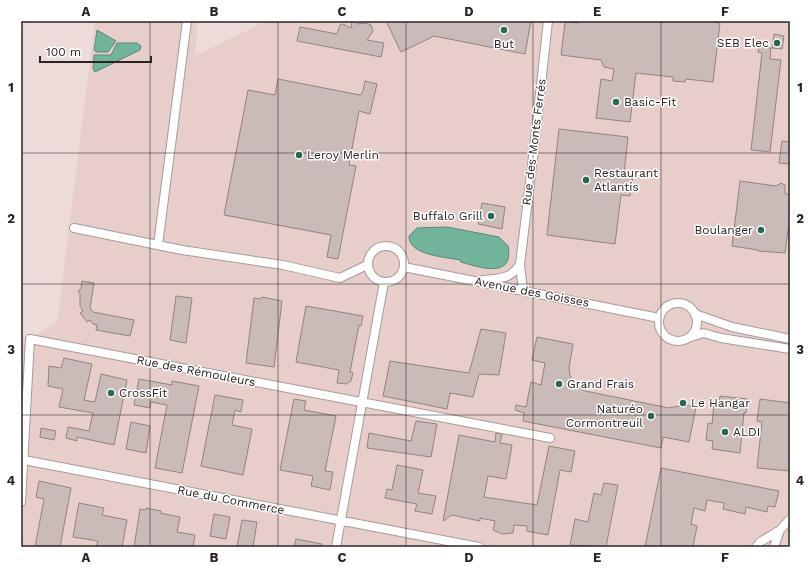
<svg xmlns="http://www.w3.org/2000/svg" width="811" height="568" viewBox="0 0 811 568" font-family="'Work Sans',sans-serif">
	<rect width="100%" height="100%" fill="#ecdbd9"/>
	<!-- built -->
	<path fill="#e7cecb" d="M95 21H198L195 56 266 21H790V547H21V337L30 339 57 322Z"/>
	<!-- water -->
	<path fill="#71b49b" stroke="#5c8977" d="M97 30 116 41 108 52H96L94 50Z
		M117 43H137L141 46 140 50 95 72 93 69 94 55H111Z
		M447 227 499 237 508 246C515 280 478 267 461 262L460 260C445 257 408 255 409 236L417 228Z"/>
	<!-- building -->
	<path fill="#cabab8" stroke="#928381" d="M352 21H358L357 24 366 23 371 25 373 31 367 40 384 43 381 57 297 41 300 27 337 34 340 25 343 24 351 28Z
		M386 21H531L525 54 434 36 401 52Z
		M578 21H707L720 23 713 82 686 79 685 82 673 81V77L636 73 630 122 596 118 601 79 612 81 614 69 604 67 601 60 561 55 565 22 578 23Z
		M774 34 784 36 782 49 772 48Z
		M759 47 771 48 770 59 781 60 770 152 751 150 762 53 758 52Z
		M278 79 360 95 363 91 365 81 377 84 370 114 359 111 349 165 356 166 338 259 327 257 331 235 224 215 248 90 275 95Z
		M559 129 628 137 624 174 633 175 630 196 621 195 615 244 547 235Z
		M782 141 790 142V164L779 163Z
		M740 181 776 186 781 183 785 185V194H790V214L785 253 758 251V250L732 246Z
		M482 203 505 207 502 229 478 224Z
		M82 281 94 283 90 308 93 312 134 320 130 336 96 330 97 325 93 324 90 320 87 322 80 313 83 311 80 306V294L78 291 81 288Z
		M176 296 192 298 186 343 170 340Z
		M262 297 282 301 274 367 246 363 254 298 261 299Z
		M306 306 363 316 361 326 359 325 350 372 353 373 351 381 346 384 337 383 339 370 296 362Z
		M481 329 506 333 499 375 479 374 473 397 450 393 447 409 383 396 390 361 469 373Z
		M537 337 573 344 569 368 570 375 574 385 585 391 669 408 684 405 696 407 689 442 663 437 661 448 523 421 524 413 515 410 516 405 526 407 531 382 541 385 545 363 532 360Z
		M64 358 92 364 84 400 95 402 101 374 127 380 114 445 77 437V441L66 438 68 427 89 431 93 413 59 407 63 389 48 386 49 366 61 368Z
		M139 379 172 385V381L199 386 182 473 155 468 167 405 151 402 150 408 134 405Z
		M215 395 243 400 241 412 235 410 232 425 252 429 243 475 201 466Z
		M720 396 748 399 749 404H747L746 413H744L740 453 712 449 713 441 706 440 708 423 712 424 714 403H719Z
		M294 399 306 401 304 410 336 416 325 471 333 472 330 490 311 486 313 476 280 470Z
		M760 399 790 403V471L757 468 762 422 757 421Z
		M416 421 437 424 431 457 367 448 369 433 411 441Z
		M131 422 150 426 146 453 126 449Z
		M41 428 56 431 54 440 40 437Z
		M496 433 502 434 500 443 512 445 506 479 488 476 484 497 537 505 549 446 575 451 571 472 560 470 548 535 527 531V526L514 525 513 533 502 534 493 530 495 521 480 518V521L452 515 443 521 459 435 495 442Z
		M397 465 423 470 418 493 436 496 432 514 415 511 417 504 385 498 387 489 392 490Z
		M661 468 779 491 775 507 768 506 767 512 746 507 745 514 723 509 724 503 707 500 705 511 694 508 691 524 697 526 693 547H645Z
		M39 481 71 488 60 547H35L44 499 36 497Z
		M604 483 618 485 606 547 570 545 575 519 588 522 594 493 601 495Z
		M79 503 104 508 102 515 127 520 122 547H96L98 541 73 537Z
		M146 508 161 511 160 513 180 517 177 532 195 535 193 547H134L140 509 146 510Z
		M214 514 230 517 226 539 210 536Z
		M242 520 257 522 253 547H237Z
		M296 539 322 544V547H294Z"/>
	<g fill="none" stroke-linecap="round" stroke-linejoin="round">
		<!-- street casing -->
		<g stroke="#a99a98" stroke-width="10">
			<path id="street" d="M74 228 182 250 283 265 340 278 367 265
				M158 245 187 21
				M368 264a18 18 0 1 1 36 0a18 18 0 1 1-36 0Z
				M404 267 659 318
				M483 280C500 278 510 280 520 264
				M523 291 520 264 531 175 548 21
				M659 322a19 19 0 1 1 38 0a19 19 0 1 1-38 0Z
				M695 314 732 327 790 339
				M691 337 703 333 721 338 790 349
				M24 460 479 547
				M21 502 30 339 550 438
				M336 547 384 282
				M756 547 760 542 780 530 790 519
				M774 547 780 530"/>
		</g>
		<!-- street -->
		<use href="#street" stroke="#fff" stroke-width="8"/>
	</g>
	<!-- grid -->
	<path fill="none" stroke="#2b2424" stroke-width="1" stroke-opacity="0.55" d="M150 21V547M278 21V547M406 21V547M533 21V547M661 21V547M21 153H790M21 284H790M21 415H790"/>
	<!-- markers -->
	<g fill="#2a6752" stroke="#fff" stroke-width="1.5">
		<circle cx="504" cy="30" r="4"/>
		<circle cx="777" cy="43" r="4"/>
		<circle cx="616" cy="102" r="4"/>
		<circle cx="299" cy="155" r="4"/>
		<circle cx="586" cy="180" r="4"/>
		<circle cx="491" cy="216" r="4"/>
		<circle cx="761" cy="230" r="4"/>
		<circle cx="559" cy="384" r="4"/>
		<circle cx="111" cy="393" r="4"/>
		<circle cx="683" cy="403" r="4"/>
		<circle cx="651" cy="416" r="4"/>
		<circle cx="725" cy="432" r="4"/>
	</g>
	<g text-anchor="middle" stroke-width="3" stroke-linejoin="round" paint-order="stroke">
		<!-- poi labels -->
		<g font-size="12" fill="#2b2424" stroke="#fff" text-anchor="start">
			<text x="769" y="47" text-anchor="end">SEB Elec</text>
			<text x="504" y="48" text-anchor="middle">But</text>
			<text x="624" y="106">Basic-Fit</text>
			<text x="307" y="159">Leroy Merlin</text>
			<text x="594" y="177">Restaurant<tspan x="594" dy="14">Atlantis</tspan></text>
			<text x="483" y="220" text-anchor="end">Buffalo Grill</text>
			<text x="753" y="234" text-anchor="end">Boulanger</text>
			<text x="567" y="388">Grand Frais</text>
			<text x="119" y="397">CrossFit</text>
			<text x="691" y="407">Le Hangar</text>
			<text x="643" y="413" text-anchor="end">Naturéo<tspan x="643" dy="14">Cormontreuil</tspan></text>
			<text x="733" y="436">ALDI</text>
		</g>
		<!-- street labels -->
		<g font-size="12" fill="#2b2424" stroke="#fff">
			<text transform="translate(534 142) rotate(-83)" y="4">Rue des Monts Ferrés</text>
			<text transform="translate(532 292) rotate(11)" y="4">Avenue des Goisses</text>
			<text transform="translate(196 371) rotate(11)" y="4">Rue des Rémouleurs</text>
			<text transform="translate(231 500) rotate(11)" y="4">Rue du Commerce</text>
		</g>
	</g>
	<!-- border -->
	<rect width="811" height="568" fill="none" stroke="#ffffff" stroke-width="44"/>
	<!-- scale -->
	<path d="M40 56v6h111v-6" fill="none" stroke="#2b2424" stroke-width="2"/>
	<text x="46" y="56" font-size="12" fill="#2b2424" stroke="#ffffff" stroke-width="3" paint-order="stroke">100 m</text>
	<rect x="22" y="22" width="767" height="524" fill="none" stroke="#2b2424" stroke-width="1.5"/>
	<g font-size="13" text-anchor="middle" font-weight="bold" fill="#2b2424">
		<text x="86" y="16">A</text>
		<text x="214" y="16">B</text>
		<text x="342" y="16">C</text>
		<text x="469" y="16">D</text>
		<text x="597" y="16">E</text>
		<text x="725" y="16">F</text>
		<text x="11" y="92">1</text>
		<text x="800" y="92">1</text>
		<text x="11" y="223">2</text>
		<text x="800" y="223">2</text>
		<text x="11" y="354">3</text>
		<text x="800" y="354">3</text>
		<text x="11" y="485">4</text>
		<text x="800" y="485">4</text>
		<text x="86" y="562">A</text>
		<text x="214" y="562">B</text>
		<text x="342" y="562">C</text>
		<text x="469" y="562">D</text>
		<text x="597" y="562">E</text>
		<text x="725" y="562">F</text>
	</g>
</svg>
